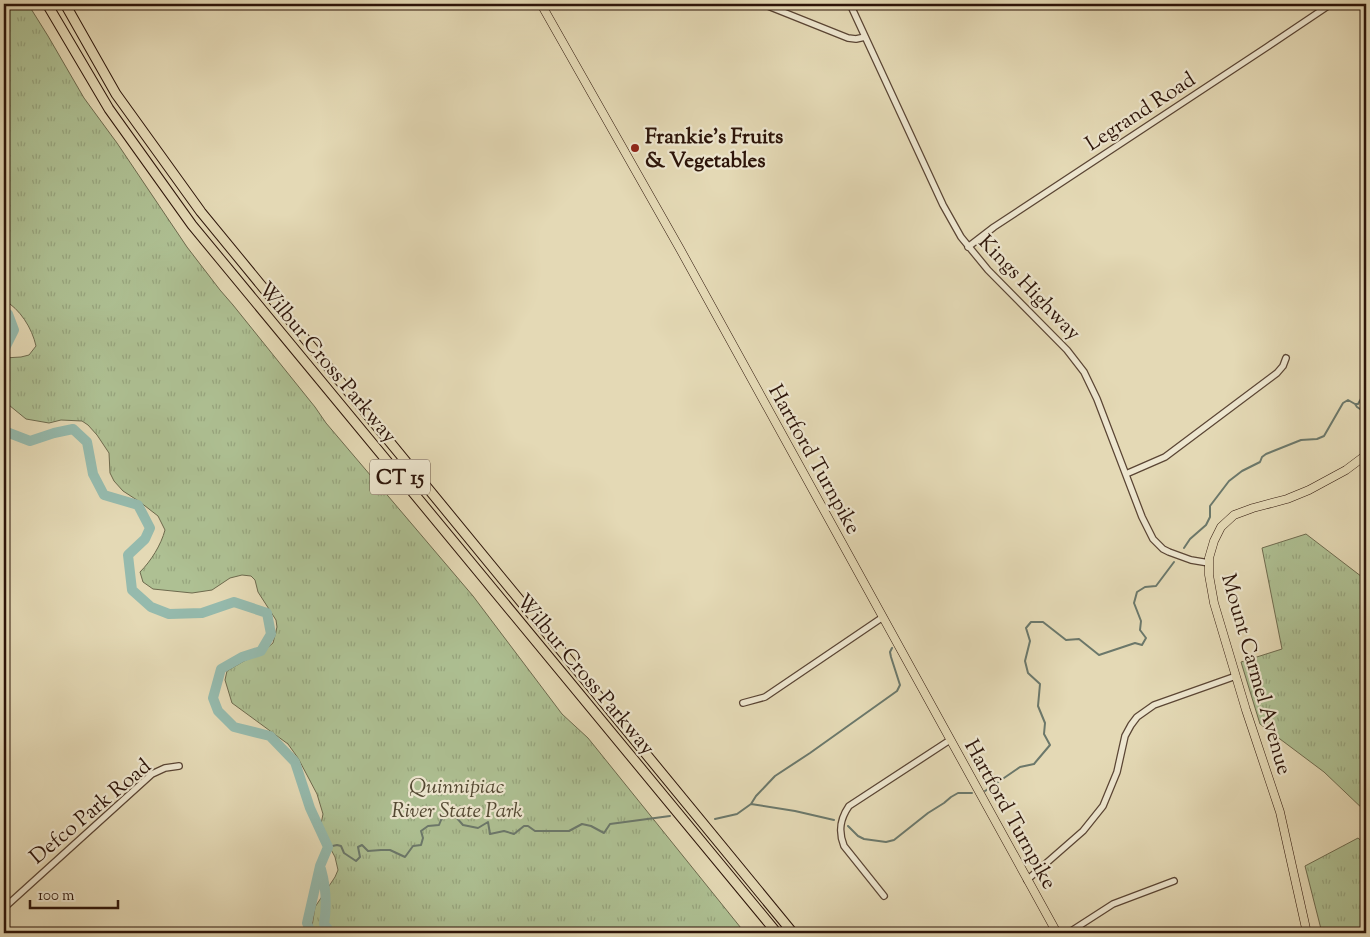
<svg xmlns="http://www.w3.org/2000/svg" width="1370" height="937" viewBox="0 0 1370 937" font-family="'Sorts Mill Goudy',serif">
	<defs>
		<pattern id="park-tufts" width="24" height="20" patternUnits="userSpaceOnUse" patternTransform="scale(1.25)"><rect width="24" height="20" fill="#aec093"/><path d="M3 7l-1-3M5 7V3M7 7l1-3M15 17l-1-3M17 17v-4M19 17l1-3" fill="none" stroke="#96a47d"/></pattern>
	</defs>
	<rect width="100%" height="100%" fill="#e4d9b5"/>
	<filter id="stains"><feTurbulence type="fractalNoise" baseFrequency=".004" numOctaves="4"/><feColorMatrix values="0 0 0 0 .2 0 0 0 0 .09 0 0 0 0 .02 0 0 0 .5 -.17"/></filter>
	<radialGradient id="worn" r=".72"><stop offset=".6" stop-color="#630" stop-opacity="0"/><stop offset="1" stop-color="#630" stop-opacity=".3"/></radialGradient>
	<!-- park -->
	<path fill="url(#park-tufts)" stroke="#6d6a4e" d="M4 4H28L48 36 84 98 117 143 187 247 220 290 233 305 315 407 326 423 473 596 562 714 588 738 745 933H311L315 907 335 877 338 870 335 857 320 829 323 814 317 794 298 758 288 744 232 703 225 680 227 671 244 661 261 653 273 643 277 627 276 620 258 592 255 580 251 576 242 575 230 578 212 590 192 593 153 589 143 582 140 572C151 561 161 545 165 530L158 516 140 502 123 491 114 481 110 473 109 453 97 435 88 425 82 421 61 420 49 423 26 419 4 401V358L21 357 29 355 36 346C32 328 20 309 4 300Z
		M1306 534 1366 580V812L1324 772 1260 724 1241 662 1282 649 1262 548Z
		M1358 838 1366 845V933H1322L1305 866Z"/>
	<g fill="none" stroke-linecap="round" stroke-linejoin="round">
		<!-- stream -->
		<path stroke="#6b786b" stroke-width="2" d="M1366 359C1362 369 1362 377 1366 387
			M1355 404 1357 407 1366 413
			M1184 548 1190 539 1206 525 1210 517V506L1229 481 1242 471 1260 462 1262 457 1266 454 1301 440 1317 439 1324 436 1343 403 1348 400 1355 404H1358L1366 390
			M985 791 1020 767 1034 764 1050 745 1044 734 1045 723 1038 706 1040 684 1028 673 1025 661 1030 641 1026 628 1031 622H1043L1066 640 1079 639 1099 655 1135 643 1142 645 1146 638 1140 630 1141 621 1134 603 1137 592 1145 587 1156 586 1174 562
			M751 804 756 796 775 776 810 753 897 691 900 685 891 657 890 652 892 648
			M715 819 737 814 751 804 795 811 834 820
			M848 826 858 836 864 839 886 842 894 840 928 813 944 803 951 797 958 793H972
			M328 847 337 845 341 846 344 853 356 861 360 857 358 847 362 845 368 851 381 850H390L405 857 413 846 421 845 423 838 421 831 428 826 439 825 441 820 448 814 455 816 463 825 478 828 488 822 490 834 504 831 514 834 524 826H528L535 831H569L582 824 591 826 604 833 610 824 670 816"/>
		<!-- river -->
		<path stroke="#95baad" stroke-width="10" d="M4 311 8 314 14 330 4 350
			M4 431 30 441 54 433 73 429 87 442 93 474 104 495 138 505 150 528 145 539 128 555 132 590 151 607 169 614 202 613 234 602 267 613 271 634 261 651 242 657 221 669 213 698 218 711 234 727 270 736 295 762 310 808 328 847 320 866 307 923 311 933
			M321 869C326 887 327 906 324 924L331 933"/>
		<!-- minor casing -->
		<g stroke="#5a4534" stroke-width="8">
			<path id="minor" d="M763 4 848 38 856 39 865 37
				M850 4 943 205 961 237 988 270 1067 350 1084 372 1097 399 1142 517 1153 539 1163 549 1169 552 1191 560 1209 563
				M968 247 994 227 1267 47 1331 4
				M1126 474 1165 457 1277 373 1283 366 1286 358
				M743 703 765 697 883 617
				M1027 880 1083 831 1103 806 1117 772 1125 736 1131 725 1137 717 1154 705 1236 676
				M884 896 844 846C838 831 840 819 849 806L950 740
				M4 908 152 774 165 768 179 766
				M1068 933 1113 904 1174 881"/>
		</g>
		<!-- major casing -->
		<g stroke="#2c1409" stroke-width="9">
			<path id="major" d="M541 4 680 249 1057 933
				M1307 933 1280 812 1246 710 1214 603 1209 575V558L1214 541 1221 527 1234 515 1253 508 1287 499 1309 490 1346 470 1366 455"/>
		</g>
		<!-- highway casing -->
		<g stroke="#2c1409" stroke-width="11">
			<path id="highway" d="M47 4 109 109 192 225 777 933
				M65 4 116 94 201 212 793 933"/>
		</g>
		<!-- minor -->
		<use href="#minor" stroke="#ede6cf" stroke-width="5.5"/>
		<!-- major -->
		<use href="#major" stroke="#e4d9b5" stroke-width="8"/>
		<!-- highway -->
		<use href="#highway" stroke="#e4d9b5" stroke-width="9"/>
	</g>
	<!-- markers -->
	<circle fill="#8f2418" stroke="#ede6cf" stroke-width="2" cx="635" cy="148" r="5"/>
	<g text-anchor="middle" stroke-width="4.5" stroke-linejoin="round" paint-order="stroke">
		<!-- shield labels -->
		<rect fill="#ede6cf" stroke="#665344" stroke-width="1" x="370" y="459.5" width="60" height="35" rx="4"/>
		<g font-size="20" font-weight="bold" fill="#2c1409">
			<text x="400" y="484">CT 15</text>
		</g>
		<!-- street labels -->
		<g font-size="21" fill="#2c1409" stroke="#ede6cf">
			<text transform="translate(1140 111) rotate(-33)" y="7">Legrand Road</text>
			<text transform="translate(1030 287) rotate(46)" y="7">Kings Highway</text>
			<text transform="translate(328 362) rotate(50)" y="7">Wilbur Cross Parkway</text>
			<text transform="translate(815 459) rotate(61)" y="7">Hartford Turnpike</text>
			<text transform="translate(586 674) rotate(50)" y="7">Wilbur Cross Parkway</text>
			<text transform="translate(1257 674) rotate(74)" y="7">Mount Carmel Avenue</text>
			<text transform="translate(90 811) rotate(-40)" y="7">Defco Park Road</text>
			<text transform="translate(1011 814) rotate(61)" y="7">Hartford Turnpike</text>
		</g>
		<!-- poi labels -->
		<g font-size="21" font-weight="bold" fill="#2c1409" stroke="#ede6cf" text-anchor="start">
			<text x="645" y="143">Frankie's Fruits<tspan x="645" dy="24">&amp; Vegetables</tspan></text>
		</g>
		<!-- park labels -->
		<g font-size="21" font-style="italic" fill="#534832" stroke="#ede6cf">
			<text x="457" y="793">Quinnipiac<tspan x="457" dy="24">River State Park</tspan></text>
		</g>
	</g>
	<!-- margin -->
	<rect width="1370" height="937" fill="none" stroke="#e4d9b5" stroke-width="20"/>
	<rect x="5" y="5" width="1360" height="927" fill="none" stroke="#2c1409" stroke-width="2.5"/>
	<rect x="10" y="10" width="1350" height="917" fill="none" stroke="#2c1409"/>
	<!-- scale -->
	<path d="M30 900v8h88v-8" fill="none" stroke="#2c1409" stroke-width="2.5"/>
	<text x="38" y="900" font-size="15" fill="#2c1409" stroke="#ede6cf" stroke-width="4" paint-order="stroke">100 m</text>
	<rect width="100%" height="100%" filter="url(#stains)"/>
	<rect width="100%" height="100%" fill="url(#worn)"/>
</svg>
